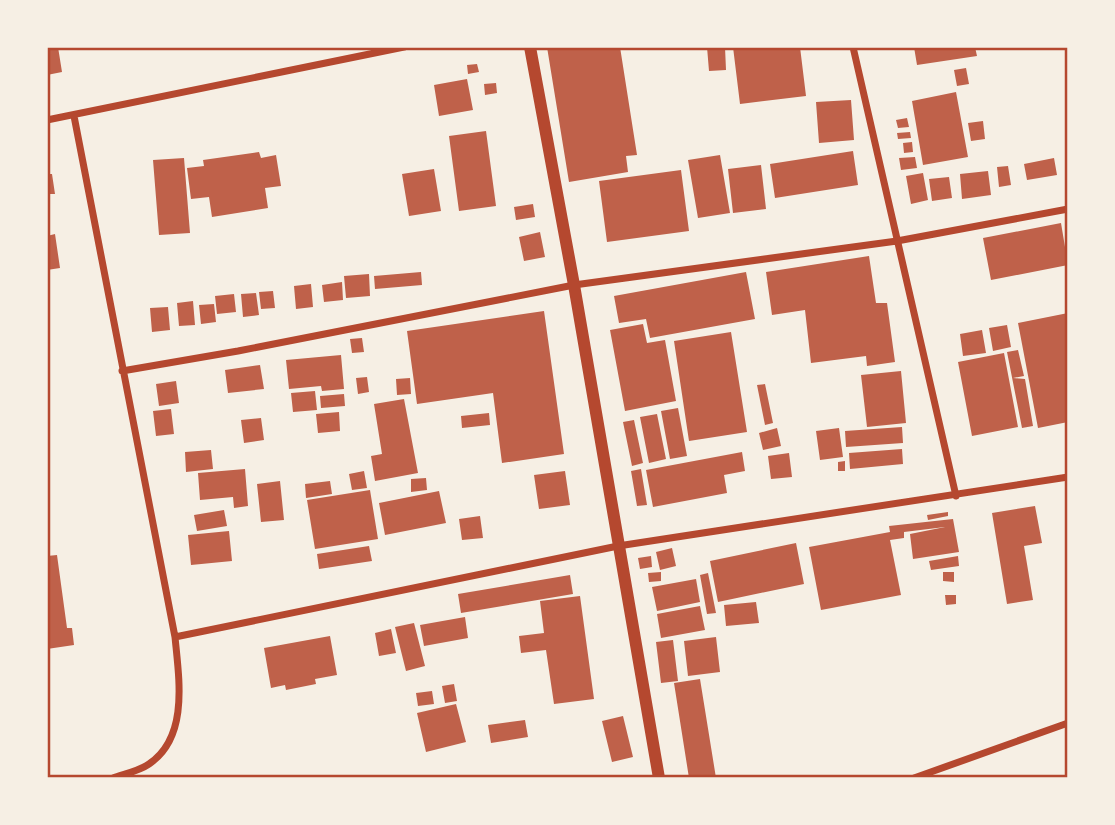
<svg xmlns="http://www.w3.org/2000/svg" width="1115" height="825" viewBox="0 0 1115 825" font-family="Commissioner,sans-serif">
	<rect width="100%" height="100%" fill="#f6efe4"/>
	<!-- building -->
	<path fill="#bf614a" d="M47 47H58L62 72 47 75Z
		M547 47H620L637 155 626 156 628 172 569 182Z
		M707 47H725L726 70 709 71Z
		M733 47H800L806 96 740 104Z
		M914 47H975L977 56 917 65Z
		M477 64 479 72 468 74 467 65Z
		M966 68 969 84 957 86 954 70Z
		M467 79 473 110 439 116 434 85Z
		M496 83 497 93 485 95 484 84Z
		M956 92 968 157 923 165 912 101Z
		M851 100 854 140 819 143 816 102Z
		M907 118 909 127 898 128 896 120Z
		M983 121 985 139 971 141 968 123Z
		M486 131 496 206 459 211 449 136Z
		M910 132 911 138 898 139 897 133Z
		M912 142 913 152 904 153 903 143Z
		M853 151 858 185 775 198 770 164Z
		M259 152 261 158 276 155 281 186 265 188 268 208 212 217 209 197 191 199 187 168 204 166 203 160Z
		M720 155 730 213 698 218 688 160Z
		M915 157 917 168 901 170 899 158Z
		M184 158 190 233 159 235 153 160Z
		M1054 158 1057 175 1027 180 1024 164Z
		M761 165 766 209 733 213 728 169Z
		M1008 166 1011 185 999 187 997 167Z
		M434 169 441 211 409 216 402 174Z
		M681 170 689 231 607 242 599 181Z
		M988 171 991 195 962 199 960 174Z
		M923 173 928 200 911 204 906 176Z
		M47 174H52L55 194H47Z
		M949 177 952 198 932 201 929 179Z
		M533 204 535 217 516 220 514 207Z
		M1061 223 1068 265 991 280 983 238Z
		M540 232 545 257 524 261 519 237Z
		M55 234 60 268 47 270V236Z
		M869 256 876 303H887L895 362 867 366 866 356 811 363 805 310 772 315 766 272Z
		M421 272 422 285 375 289 374 276Z
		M746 272 755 319 650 338 646 319 619 323 614 296Z
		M369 274 370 296 346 298 344 276Z
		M342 282 343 300 324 302 322 285Z
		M311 284 313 307 296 309 294 286Z
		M273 291 275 308 261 309 259 292Z
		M256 293 259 315 243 317 241 294Z
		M234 294 236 312 217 314 215 296Z
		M193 301 195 325 179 326 177 303Z
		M214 304 216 322 201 324 199 305Z
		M168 307 170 330 152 332 150 308Z
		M544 311 564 454 502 463 493 393 417 404 407 331Z
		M1068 313V422L1038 428 1018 323Z
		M643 324 647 343 665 340 676 401 625 411 610 330Z
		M1007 325 1011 347 993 351 989 328Z
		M982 330 986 353 963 356 960 334Z
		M731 332 747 432 689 441 674 341Z
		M362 338 364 352 352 353 350 339Z
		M1018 350 1024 376 1013 378 1025 379 1033 426 1022 428 1007 352Z
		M1004 353 1018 427 972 436 958 362Z
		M341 355 344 389 322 391 321 386 289 389 286 360Z
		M260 365 264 389 228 393 225 370Z
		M901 371 906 423 867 427 861 375Z
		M367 377 369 392 358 394 356 378Z
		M410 378 411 394 397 395 396 379Z
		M176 381 179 403 159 406 156 384Z
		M765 384 773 423 765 425 757 385Z
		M315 391 317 410 293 412 291 393Z
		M344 394 345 406 321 408 320 396Z
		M404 399 418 473 375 481 371 456 382 454 374 404Z
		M678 408 687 456 670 459 661 411Z
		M171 409 174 434 156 436 153 411Z
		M339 412 340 431 318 433 316 414Z
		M489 413 490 425 462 428 461 416Z
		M657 414 666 459 649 463 640 417Z
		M261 418 264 440 244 443 241 420Z
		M634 420 643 463 632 466 623 422Z
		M902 427 903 443 846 447 845 431Z
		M777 428 781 446 763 450 759 433Z
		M839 428 843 457 820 460 816 431Z
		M902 449 903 464 850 469 849 453Z
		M211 450 213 469 186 472 185 452Z
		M742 452 745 471 724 475 727 493 653 507 646 470Z
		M789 453 792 477 771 479 768 456Z
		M845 461V471H838V462Z
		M245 469 248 506 234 508 233 497 200 500 198 473Z
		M641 469 647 505 637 506 631 471Z
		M364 471 367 488 352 490 349 474Z
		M565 471 570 505 539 509 534 475Z
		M426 478 427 490 411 492V479Z
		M280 481 284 520 261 522 257 484Z
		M330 481 332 494 306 498 305 484Z
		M370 490 378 539 315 549 307 500Z
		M439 491 446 523 385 535 379 503Z
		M1035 506 1042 543 1024 546 1033 600 1007 604 992 513Z
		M224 510 227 526 197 531 194 515Z
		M948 512V516L928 520 927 515Z
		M480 516 483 538 462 540 459 519Z
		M953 519 959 552 913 559 910 534 945 527 904 532V538L890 540 901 595 821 610 809 547 890 532 889 526Z
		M229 531 232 561 191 565 188 535Z
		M796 543 804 584 718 602 710 561Z
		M369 546 372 561 319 569 317 554Z
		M672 548 676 566 660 570 656 552Z
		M57 555 67 628H72L74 645 47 649V556Z
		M651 556 652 567 640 569 638 558Z
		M958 556 959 566 931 570 929 561Z
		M661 572V581L649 582 648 573Z
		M943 572H954V582L943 581Z
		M708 573 716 613 707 614 700 575Z
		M570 575 573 594 461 613 458 594Z
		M696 579 700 602 657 611 652 587Z
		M945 595H956V604L946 605Z
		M580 596 594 699 554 704 546 650 521 653 519 636 544 633 540 601Z
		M756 602 759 623 726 626 724 605Z
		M700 606 705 630 661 638 657 614Z
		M465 617 468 638 424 646 420 625Z
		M414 623 425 666 406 671 395 627Z
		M391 629 396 653 379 656 375 633Z
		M330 636 337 675 315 679 316 684 286 690 285 685 271 688 264 648Z
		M716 637 720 672 688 676 684 641Z
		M673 640 678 681 661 683 656 642Z
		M700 679 716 778H689L674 683Z
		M454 684 457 701 445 703 442 686Z
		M432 691 434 704 418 706 416 693Z
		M456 704 466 742 426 752 417 713Z
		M623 716 633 757 612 762 602 721Z
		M525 720 528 737 491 743 488 725Z"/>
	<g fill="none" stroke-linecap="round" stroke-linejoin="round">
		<!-- minor -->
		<path stroke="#b5482f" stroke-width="7" d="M853 47 956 496
			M74 116 175 637C179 679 189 737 149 764 139 771 124 774 113 778
			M47 120 404 47
			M122 371 238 351 574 285 897 241 1068 209
			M175 637 618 546 1068 477
			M914 778 1068 723"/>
		<!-- tertiary -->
		<path stroke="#b5482f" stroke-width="12" d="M530 47 574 285 659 778"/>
	</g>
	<!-- border -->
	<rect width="1115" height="825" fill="none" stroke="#f6efe4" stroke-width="98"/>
	<rect x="49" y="49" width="1017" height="727" fill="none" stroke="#b5482f" stroke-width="2.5"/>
</svg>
